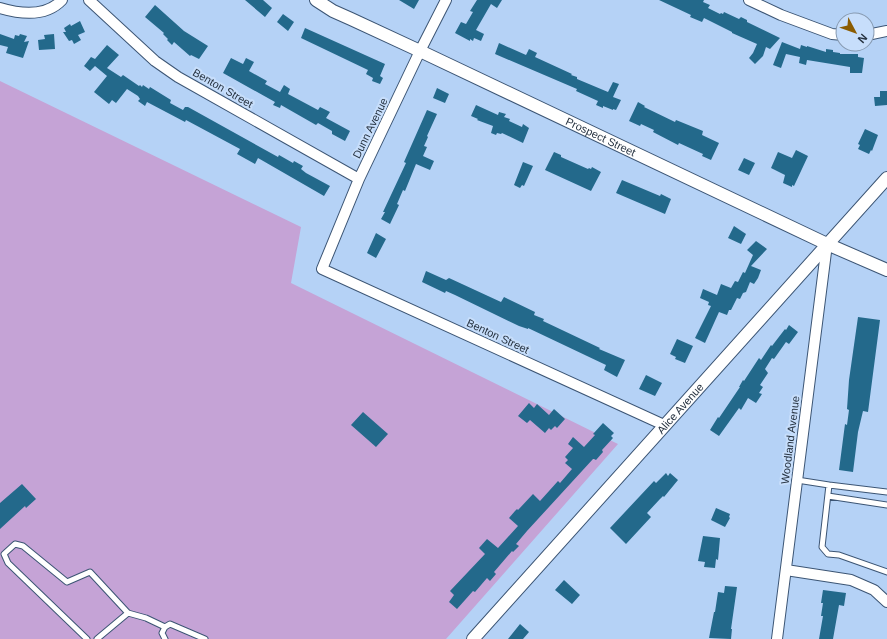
<svg xmlns="http://www.w3.org/2000/svg" width="887" height="639" viewBox="0 0 887 639" font-family="Helvetica,sans-serif">
	<rect width="100%" height="100%" fill="#b5d2f6"/>
	<!-- green -->
	<path fill="#c5a3d6" d="M0 81 301 227 291 283 618 444 446 639H0Z"/>
	<!-- building -->
	<path fill="#23698b" d="M245 0H263L272 8 265 17Z
		M399 0H419L414 9Z
		M477 0H502L497 8 491 4 476 30 484 34 481 41 474 38 473 41 470 39V41L455 33 461 22 466 24 473 12 470 11Z
		M659 0H704L703 2 710 5 708 8 720 14 721 13 723 14 724 12 739 19 741 17 747 20V22L780 38 770 49 766 47 763 56 755 64 749 58 753 53 757 44 732 33V32L704 18 702 22 690 17 691 15Z
		M155 5 184 31 208 46 199 59 191 55 190 56 174 42 172 45 167 40 168 39 163 34 164 33 145 17Z
		M283 14 294 22 288 31 277 22Z
		M80 21 85 32 78 35 81 40 74 44 72 40 69 41 63 32H66L64 28 70 24 71 26Z
		M305 28 385 64 380 76 383 78 380 84 372 81 373 78 366 74 368 70 301 38Z
		M0 34 14 39 15 35 19 36 20 34 27 36 24 42 29 41 23 58 6 53 8 47 0 45Z
		M54 34 55 49 39 50 38 40 45 39 44 35Z
		M782 42 800 49 801 45 807 47V46L826 52V49L833 50V52L840 53V54H858V57L864 58 862 73H850V67L807 60 806 65 799 63 800 57 786 54 781 68 773 65Z
		M499 43 526 55 529 49 537 53 535 57 572 74 571 75 577 77V79L608 92 613 82 619 84 613 97 621 100 616 110 613 109V110L603 106V108L596 105 598 101 576 91 577 89 495 54Z
		M107 45 119 55 107 68 121 77 123 75 139 86 140 85 142 87 143 85 149 89 150 87 171 100 170 103 183 110 185 107H188L278 157 279 155 293 163 294 161 303 166 301 169 306 173 330 186 324 196 258 158 255 164 237 154 240 149 186 120 185 122 147 102 145 106 138 101 140 99 138 96 127 89 116 103 112 100 109 104 94 92 107 76 95 66 90 71 84 66 91 57 95 59Z
		M231 58 243 64 246 58 254 62 249 71 267 81 265 84 280 92 284 85 290 89 288 94 318 110 320 107 330 112 326 118 350 131 345 141 332 134V131L318 123 316 125 281 105 280 108 273 105 275 102 223 73Z
		M437 88 449 94 445 103 433 98Z
		M880 91H887V105L875 106 874 97H880Z
		M638 102 645 106 644 107 675 122 676 120 703 131 702 135 719 143 711 160 702 156 703 154 679 143 678 145 653 132 654 130 641 124 640 126 629 121Z
		M476 105 498 115 499 112 506 114 504 117 510 119 509 121 522 127 523 124 529 128 523 143 502 133 501 134 497 133 496 135 491 133 493 126 477 120 478 119 471 116Z
		M427 110 437 114 427 136 428 137 424 146 427 147 423 156 434 161 430 170 416 164 405 191 403 190 397 204 399 205 390 224 381 219 385 212H383L406 163 404 162Z
		M865 129 878 135 872 151 871 150 869 154 858 149 860 145 858 144Z
		M796 150 808 156 794 186 792 185V187L783 183 785 175 771 168 778 152 792 158Z
		M554 152 561 155V157L588 169 589 168 591 169 592 167 601 172 591 191 545 170Z
		M744 158 755 163 749 175 738 170Z
		M523 162 533 166 524 186 522 185 520 188 514 185Z
		M622 180 660 196 661 194 671 199 665 214 616 193Z
		M734 226 746 234 741 244 728 238Z
		M376 233 386 239 376 258 367 253Z
		M756 241 767 249 751 266 761 270 758 278 754 284 750 282 746 292 743 293 740 299 737 298 731 310H729L727 315 719 312 705 343 695 338 711 306 708 305 709 302 700 298 703 289 717 295 721 284 731 288 735 281 738 282 743 272 745 273 753 255 747 250Z
		M426 271 446 280 449 278 501 302 504 297 535 312 534 315 544 319 543 321 600 348 599 349 625 360 617 377 604 370 606 365 528 328V329L519 326 455 295 446 291 445 293 422 282Z
		M858 317 880 320 868 412 863 411 858 432 853 472 839 470 845 424 847 425 849 410 847 409 849 380Z
		M789 325 798 332 789 344 786 342 774 359 772 358 765 369 768 373 760 385 763 387 759 393 762 394 756 403 748 398 741 410 739 408 719 436 710 430 718 417 719 418 740 387H739L743 380 744 381 759 358 761 360 771 345 772 346 775 342 785 329 786 330Z
		M677 339 693 346 685 363 675 359 676 357 670 354Z
		M646 375 662 383 655 396 639 389Z
		M529 403 534 408 537 404 549 415 554 409 565 419 557 428 555 426 551 430 549 428 545 433 530 420 527 423 518 416Z
		M363 412 388 434 376 447 351 425Z
		M603 423 614 433 611 436 613 438 602 450 603 452 596 460 594 459H593L527 531 516 544 519 546 513 552 512 551 494 572 496 574 490 581 487 578 475 592 473 591 457 609 449 602 454 595 450 591 485 554 479 548 487 539 498 548 518 526 509 518 515 511 517 509 518 510 533 494 540 501 558 481 560 483 572 469 565 463 568 460 565 457 573 448 568 444 573 437 584 447 595 435 593 434Z
		M666 473 668 476 670 473 678 480 664 497 663 496 660 499 647 513 651 517 626 544 610 528 654 481 656 483Z
		M22 484 36 499 26 508 25 506 0 529V503Z
		M716 508 730 514 729 517 730 518 725 527 711 520Z
		M703 536 720 538 718 560 716 559 715 568 704 567 705 562 698 561Z
		M564 580 580 595 572 604 555 590Z
		M725 586 737 587 731 629H732L731 639 709 638 714 612H715L718 592 724 593Z
		M823 590 846 593 844 606 839 605 833 639H819L823 616H821L823 603H821Z
		M520 624 529 632 523 639H508Z"/>
	<g fill="none" stroke-linecap="round" stroke-linejoin="round">
		<!-- service casing -->
		<g stroke="#3c5574" stroke-width="7">
			<path id="service" d="M797 480 829 485
				M887 492 829 485 822 547 828 554 839 555 887 572
				M828 496 887 505
				M87 639 8 563 4 554 15 544 23 546 67 582 90 572 128 613 146 618 165 627
				M97 639 128 613
				M165 639 162 633 165 627 170 624 205 639"/>
		</g>
		<!-- minor casing -->
		<g stroke="#3c5574" stroke-width="12">
			<path id="minor" d="M89 0 155 61 178 77 359 179
				M446 0 420 51 359 179 322 269 664 425
				M749 0 781 15 832 34 843 35
				M0 8C20 14 46 17 62 0
				M867 35 887 31
				M786 570 851 580 874 590 887 602
				M777 639 827 244"/>
		</g>
		<!-- tertiary casing -->
		<g stroke="#3c5574" stroke-width="14">
			<g id="tertiary">
				<path id="s1" d="M316 0 333 11 351 19 420 51 827 244 887 270"/>
				<path id="s2" d="M473 639 887 178"/>
			</g>
		</g>
		<!-- service -->
		<use href="#service" stroke="#fff" stroke-width="5"/>
		<!-- minor -->
		<use href="#minor" stroke="#fff" stroke-width="10"/>
		<!-- tertiary -->
		<use href="#tertiary" stroke="#fff" stroke-width="12"/>
	</g>
	<g text-anchor="middle" stroke-width="4" stroke-linejoin="round" paint-order="stroke">
		<!-- street labels -->
		<g font-size="11" fill="#273341" stroke="#c7defb">
			<text transform="translate(223 88) rotate(30)" y="4">Benton Street</text>
			<text transform="translate(370 128) rotate(-64)" y="4">Dunn Avenue</text>
			<text dy="4" stroke="none"><textPath href="#s1" startOffset="316">Prospect Street</textPath></text>
			<text transform="translate(498 336) rotate(25)" y="4">Benton Street</text>
			<text dy="4" stroke="none"><textPath href="#s2" startOffset="310">Alice Avenue</textPath></text>
			<text transform="translate(790 440) rotate(-83)" y="4">Woodland Avenue</text>
		</g>
	</g>
	<!-- north arrow -->
	<g transform="translate(855 32) rotate(131)"><circle r="19" fill="#c7defb" stroke="#879ab1"/>
	<path d="M0-3L7 15L0 10L-7 15Z" fill="#8b5c02"/>
	<text y="-6" font-size="11" font-weight="bold" text-anchor="middle" fill="#273341">N</text>
	</g>
</svg>
